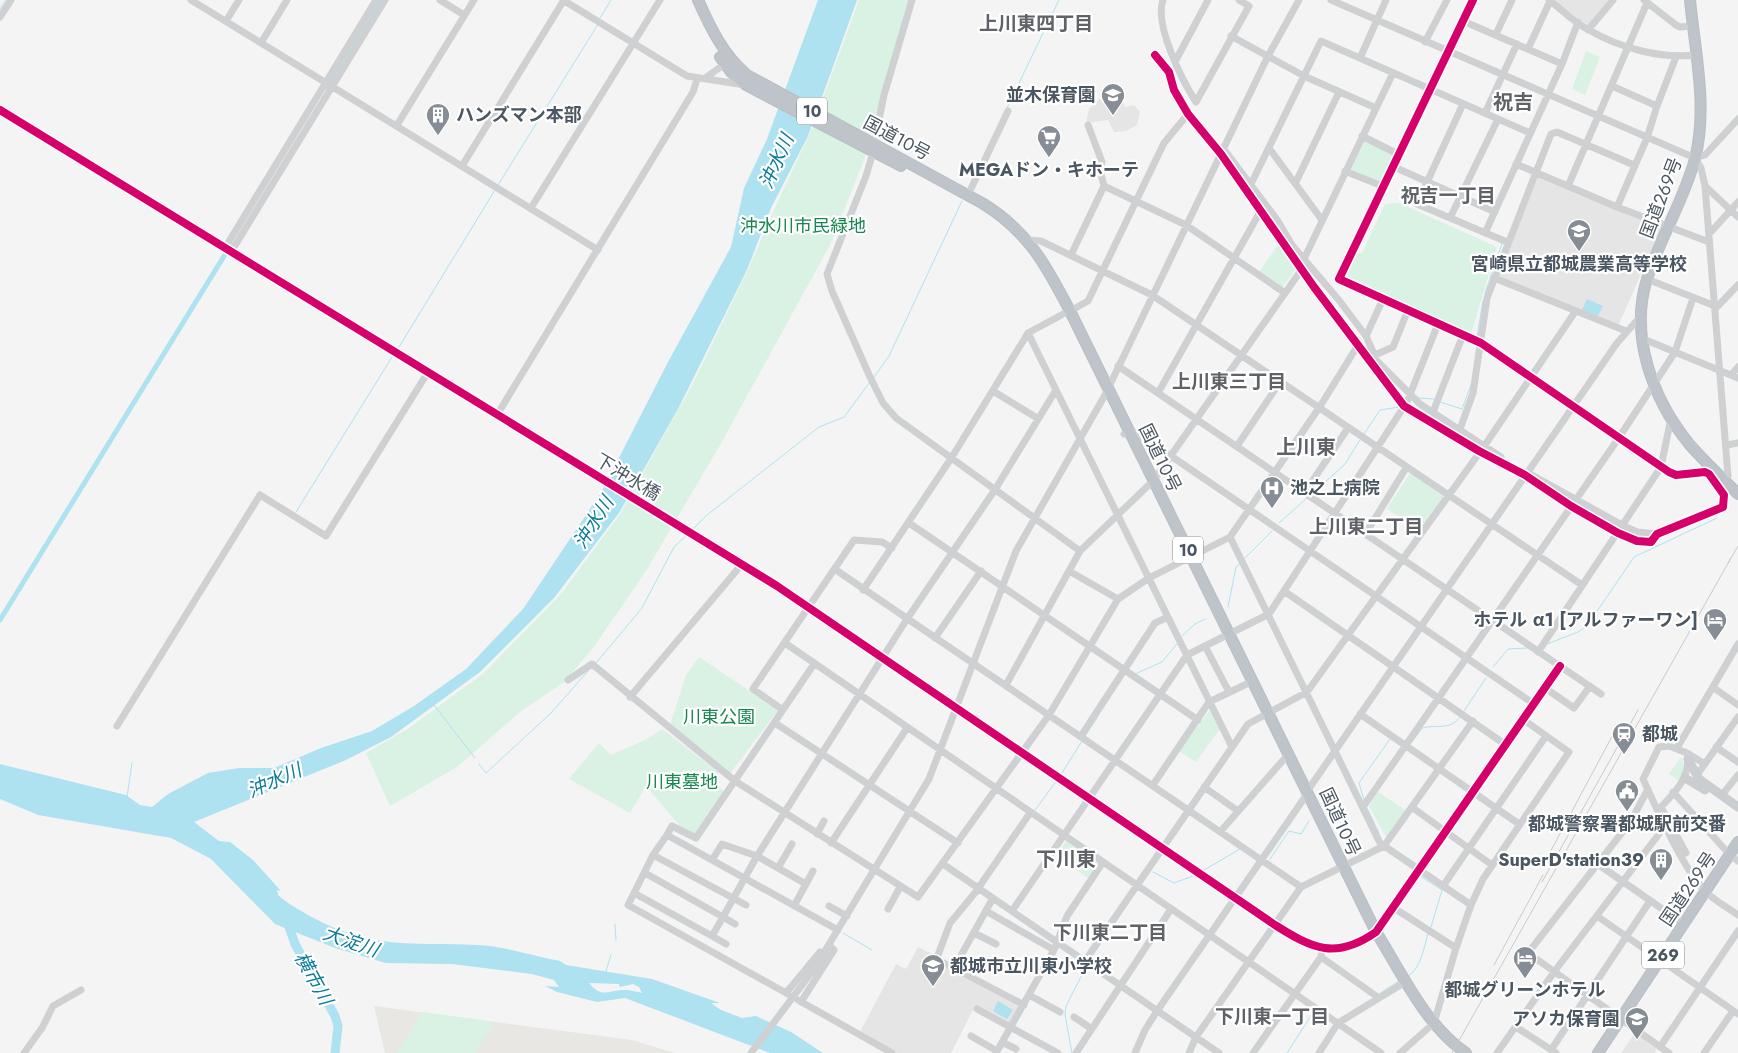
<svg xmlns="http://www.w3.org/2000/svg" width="1738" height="1053" viewBox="0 0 1738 1053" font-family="Jost,'Noto Sans JP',sans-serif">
	<rect width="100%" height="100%" fill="#f4f4f4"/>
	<!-- commercial -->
	<path fill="#e8e7e3" d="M374 1006 632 1040 675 1053H385Z"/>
	<!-- education -->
	<path fill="#e6e5e6" d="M1552 0H1608L1588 25Z
		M1099 99 1124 103 1125 107 1134 105 1140 112 1137 125 1126 131 1114 132 1108 120 1086 123 1089 109Z
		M1539 176 1662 227 1619 324 1615 325 1496 277Z
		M918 947 945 960 942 966 1018 1006 1019 1008 1009 1024 975 1006 951 1053H897L860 1032 896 964 906 969Z
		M1635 1033 1656 1048 1655 1053H1621Z"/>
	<!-- green -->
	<path fill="#d9f2e3" d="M859 0H910L864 160 830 245 720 445 646 571 593 648 564 682 520 712 457 767 390 806 366 753 409 728 484 673 561 594 620 514 692 385 748 270 774 210 811 131Z
		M1586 51 1600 57 1585 95 1572 89Z
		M1365 140 1396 155 1382 183 1351 169Z
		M1399 203 1497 247 1471 334 1345 275 1357 253H1362L1385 204Z
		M1279 243 1297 267 1282 288 1259 272Z
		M1410 473 1444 496 1420 530 1387 509Z
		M699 657 778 710 729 775 670 725 686 675Z
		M1211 708 1221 727 1196 762 1179 751Z
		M662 729 720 773 713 782 724 791 695 835 679 825 646 786 630 813 569 779 599 743 611 755 645 740Z
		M1681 757 1686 769 1678 780 1669 774Z
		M1378 792 1407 811 1387 839 1369 806Z
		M1067 840 1099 862 1088 878 1056 856Z
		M422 1012 495 1022 475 1053H397Z"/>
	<!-- water -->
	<path fill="#aee2f0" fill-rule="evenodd" d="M818 0H857L808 136 771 208 747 270 678 409 619 513 554 598 480 672 391 737 346 760 194 822 219 841 230 842 253 860 281 891 277 890 278 895C288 904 298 909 310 916 372 950 410 942 477 945 504 946 533 956 560 961L566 965 652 979 720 1003H711L721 1010 742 1018 756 1016 791 1032 823 1053H770L625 998 597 1002 557 992 545 986 559 987 554 980 532 974 452 964 386 963 335 948 275 924 211 859 171 838 38 815 0 799V764L126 795 140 805 152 807 168 794 208 773 239 768H274L321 748 372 731 414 706 466 669 523 609 602 491 668 362 731 247 744 188 767 139ZM589 983 619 984 620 987 633 984 639 987 642 993C637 992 631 990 626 990 609 989 603 1000 589 983Z
		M1587 299 1603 306 1598 316 1582 310Z
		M998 1001 1013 1010 1007 1019 993 1011Z"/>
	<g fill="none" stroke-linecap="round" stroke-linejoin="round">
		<!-- stream -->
		<path stroke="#aee2f0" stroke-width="1" d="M0 9 6 0
			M600 18 611 0
			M1007 108 1059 0
			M498 185 597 26
			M1485 293 1502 244
			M1477 337 1483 301
			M399 347 495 190
			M874 377 889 356 962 201
			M1418 398 1434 399
			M1440 402 1462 409 1471 385
			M1364 434 1380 410 1399 407
			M1312 494 1345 464 1360 440
			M296 512 392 357
			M1279 523 1307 498
			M693 529 707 515 819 427 844 417 870 382
			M1245 558 1272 531
			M1228 607 1236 567 1240 564
			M1182 636 1195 624 1205 619
			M1547 644 1578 632 1587 626 1634 557 1717 518
			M596 663 642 608 674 547 687 535
			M1493 667 1508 649 1527 648
			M1135 674 1162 662 1177 644
			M434 705 475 758
			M1464 711 1486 678
			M1085 736 1097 718
			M1412 742 1422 728C1437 724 1450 731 1460 717
			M479 764 486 773 551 713 588 671
			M1060 776 1082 741
			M127 797 132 763
			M1364 800 1359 783 1390 739
			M1367 808 1379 833
			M1035 810 1058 779
			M1270 859 1289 831 1301 834 1309 821
			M1204 870 1240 849
			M1153 872 1174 883 1193 876
			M1420 876 1442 890 1431 927
			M615 924 616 940
			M843 933 872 950
			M606 971 611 955
			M1407 977C1421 969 1424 948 1428 933
			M1379 994 1399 981
			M1072 1053 1065 1015 1066 1006 1086 967
			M1287 1053 1314 1011"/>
		<!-- canal -->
		<path stroke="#aee2f0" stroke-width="5" d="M327 87 381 0
			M0 620 229 248"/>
		<!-- river -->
		<path stroke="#aee2f0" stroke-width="9" d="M286 918 295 944 335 1016 338 1026 335 1053"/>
		<!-- highway casing -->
		<g stroke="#b9bec3" stroke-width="12">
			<path id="highway" d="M698 0C711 29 723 54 747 75L982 203C1028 231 1046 265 1070 311L1376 932C1402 973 1425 1025 1466 1053
				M1690 0C1695 52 1708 107 1695 159 1684 200 1660 238 1647 279 1629 336 1653 400 1690 445 1705 462 1722 478 1738 494
				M720 57 731 72 746 85 901 166
				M1598 1053 1738 842"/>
		</g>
		<!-- minor -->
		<path stroke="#ced0d2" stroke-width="7" d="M191 0 598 250
			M440 0 464 15
			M563 0 687 76 745 85
			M1163 0C1154 25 1182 80 1196 102L1249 6 1239 0
			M1331 0 1695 158 1705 155 1738 119
			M1549 0C1562 10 1575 23 1589 30 1620 48 1660 59 1696 55
			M1644 0 1676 25 1680 27 1693 26
			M0 17 11 0
			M226 21 239 0
			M1463 21 1562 64
			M1588 30 1613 0
			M1496 34 1512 0
			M1231 36 1304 76 1376 108
			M1425 42 1447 0
			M261 43 287 0
			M1528 49 1550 1
			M1155 55 1169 72 1174 90 1188 114 1221 154 1314 287 1404 406 1479 451 1525 475 1571 506 1618 533 1637 541 1651 542 1657 534 1723 507 1724 495 1709 474 1705 472 1676 475 1669 472 1481 343 1339 279 1473 0
			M1360 58 1386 0
			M1176 60 1208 0
			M705 78 729 61
			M1612 86 1657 106
			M1463 104 1417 204 1507 242
			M0 110 777 586 1275 925C1313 949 1336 960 1376 932L1560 666
			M1485 113 1517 44
			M397 125 474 0
			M1362 136 1398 154
			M874 144 884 95 912 0
			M1223 148 1278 221 1292 245 1338 299 1366 336 1377 361 1420 404 1501 457
			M1269 148 1322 220
			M873 152 866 176 827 274 832 291 870 377 883 403 896 418 1080 551
			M1695 158 1701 168 1705 186 1728 476
			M1516 164 1617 207 1709 242
			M462 166 564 0
			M1392 166 1495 212
			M1345 171 1382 186
			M1296 182 1339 92
			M1251 184 1321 41 1530 133
			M1104 186 1186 225 1285 293
			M1568 186 1647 3
			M1705 186 1738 217
			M968 195 1008 111
			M1617 207 1647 138 1657 106 1676 57
			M531 208 660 0
			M1450 218 1498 119
			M1485 233 1562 64 1578 22
			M1709 234 1738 202
			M1027 240 1041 241 1152 295 1582 585
			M225 248 376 0
			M231 252 385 0
			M1071 255 1104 186 1100 170 1102 162 1088 125
			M1494 278 1626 331
			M1647 279 1715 306
			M1715 309 1738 285
			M1070 311 1088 301 1164 143 1188 114
			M1028 333 1232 747
			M1366 336 1383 299
			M1641 338 1738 378
			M1375 355 1393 347 1408 310
			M1118 366 1601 694
			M1731 375 1738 367
			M993 391 1037 418
			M1158 393 1260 212
			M1433 412 1463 335
			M497 415 693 92 697 79
			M1460 429 1473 393 1487 298 1551 134 1557 132 1634 165
			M1124 434 1129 431 1138 434 1171 456 1534 704
			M1727 445 1738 443
			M1237 446 1280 382
			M1532 475 1622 525 1637 532 1657 534
			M1305 492 1348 428
			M909 523 1198 720
			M1366 533 1406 468
			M1230 537 1380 843 1471 905
			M836 570 1301 887
			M1069 571 1118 599
			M863 590 952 457 1028 333 1065 313
			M1284 591 1506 745
			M935 638 981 571
			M785 643 1381 1053
			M1205 646 1229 692
			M1538 652 1661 467 1671 418
			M568 680 592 664 735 781 918 897 1049 715 1118 599 1149 578 1230 537 1319 408 1358 345
			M1006 685 1080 551 1153 481 1302 269 1303 261 1393 73
			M1545 688 1574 708 1590 686
			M1714 688 1738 705
			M630 697 742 564
			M783 710 753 689 854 540 882 542 892 548
			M1360 714 1519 824
			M775 723 958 843
			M117 726 260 495 326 536 428 372
			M1081 736 1155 623 1168 617
			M1716 747 1738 762
			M1677 748 1738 644
			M1687 753 1705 764
			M1697 775 1738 717
			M1153 785 1209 702 1253 681
			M1204 787 1238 811
			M1648 789 1631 821 1528 953 1669 1053
			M1673 792 1730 855 1738 861
			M1722 795 1738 775
			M1363 807 1618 439 1675 352 1693 298
			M1413 808 1492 865
			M1662 809 1686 853
			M1658 810C1674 794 1692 776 1687 753L1669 746 1659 747 1643 779C1657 809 1682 867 1704 890 1713 900 1727 907 1738 915
			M1220 832 1285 758
			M817 834 824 821
			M667 835 672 826 696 838 814 664
			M831 843 907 728
			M653 855 746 905
			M712 860 722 844 757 856 806 884 794 906
			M943 864 1219 1053
			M1599 865 1684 924
			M778 868 792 844
			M645 873 723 917 757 856 907 619 996 488 1056 390
			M806 884 813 871
			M1443 886 1546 736
			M979 887 1030 813
			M634 893 712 936 723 917 735 924
			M829 906 847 916
			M1394 908 1456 948
			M888 909 900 887
			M986 911 1054 950
			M1012 911 1187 655 1269 614 1407 402 1438 324
			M1597 916 1738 1014
			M974 933 996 944
			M712 936 726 944
			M938 955 950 923 979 888
			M1321 957 1379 998
			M1085 961 1248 724 1307 692 1485 445 1575 312
			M944 963 1024 1005
			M954 968 993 898
			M786 993 820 952
			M788 994 628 905 653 855 667 835 838 930
			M1029 995 1060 1012
			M798 1000 892 1053
			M801 1002 834 950 829 945
			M977 1009 1058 1053
			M1074 1017 1092 1029
			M1516 1027 1556 1053
			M971 1036 997 1051
			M1002 1042 1016 1049
			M1660 1047 1738 931
			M1551 1050 1650 901
			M24 1053 42 1028 53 1006 81 990
			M751 1053 814 969 929 779 1016 551 1105 395 1268 56 1299 0
			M996 1053 1054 950 1067 916 1103 862
			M1076 1053 1171 909
			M1135 1053 1145 1030 1157 1011 1305 797 1308 790 1617 343 1640 317
			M1189 1053 1196 1037 1301 887 1384 846 1473 721
			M1253 1053 1321 957 1322 949
			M1319 1053 1338 1023 1407 981
			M1400 1053 1434 1023 1456 948 1471 905 1483 879 1569 752 1524 720
			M1497 1053 1554 972 1665 826
			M1704 1053 1733 1011"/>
		<!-- major -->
		<path stroke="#caced1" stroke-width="9" d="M1688 759 1699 779 1738 807
			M1685 778 1705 790"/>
		<!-- highway -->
		<use href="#highway" stroke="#bec4c9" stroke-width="10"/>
		<!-- rail -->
		<path stroke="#c9cacc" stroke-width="1" d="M1728 563 1738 546
			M1547 858 1617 727
			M1542 882 1638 710
			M1494 965 1543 875
			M1452 1053 1731 558"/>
		<!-- cycleway casing -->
		<g stroke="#fff" stroke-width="11">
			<path id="cycleway" d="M1155 55 1169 72 1174 90 1188 114 1221 154 1314 287 1404 406 1479 451 1525 475 1571 506 1618 533 1637 541 1651 542 1657 534 1723 507 1724 495 1709 474 1705 472 1676 475 1669 472 1481 343 1339 279 1473 0
				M0 110 777 586 1275 925C1313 949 1336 960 1376 932L1560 666"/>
		</g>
		<!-- cycleway -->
		<use href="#cycleway" stroke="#d6006c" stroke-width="8"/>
	</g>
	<!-- icons -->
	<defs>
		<g id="school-pin" transform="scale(1.25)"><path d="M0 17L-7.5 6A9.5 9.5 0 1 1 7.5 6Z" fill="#868d94" stroke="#fff"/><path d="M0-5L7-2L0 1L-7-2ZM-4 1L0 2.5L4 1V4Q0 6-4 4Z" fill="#fff"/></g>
		<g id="building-pin" transform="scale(1.25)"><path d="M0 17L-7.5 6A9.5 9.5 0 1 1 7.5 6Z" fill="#868d94" stroke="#fff"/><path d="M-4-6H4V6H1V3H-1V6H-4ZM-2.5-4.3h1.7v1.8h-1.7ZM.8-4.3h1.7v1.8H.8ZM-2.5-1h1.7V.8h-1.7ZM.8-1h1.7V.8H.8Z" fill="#fff"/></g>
		<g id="supermarket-pin" transform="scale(1.25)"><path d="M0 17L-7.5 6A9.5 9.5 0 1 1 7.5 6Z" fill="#868d94" stroke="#fff"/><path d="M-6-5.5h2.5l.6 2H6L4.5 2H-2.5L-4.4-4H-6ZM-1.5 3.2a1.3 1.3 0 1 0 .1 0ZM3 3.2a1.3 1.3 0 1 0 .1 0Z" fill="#fff"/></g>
		<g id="hospital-pin" transform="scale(1.25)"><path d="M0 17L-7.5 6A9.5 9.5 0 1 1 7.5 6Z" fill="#868d94" stroke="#fff"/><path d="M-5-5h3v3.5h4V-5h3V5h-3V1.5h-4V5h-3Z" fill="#fff"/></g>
		<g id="hotel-pin" transform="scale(1.25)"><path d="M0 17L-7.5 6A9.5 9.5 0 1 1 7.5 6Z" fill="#868d94" stroke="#fff"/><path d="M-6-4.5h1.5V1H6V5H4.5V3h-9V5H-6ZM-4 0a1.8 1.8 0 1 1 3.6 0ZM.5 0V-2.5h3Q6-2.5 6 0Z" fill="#fff"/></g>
		<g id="station-pin" transform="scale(1.25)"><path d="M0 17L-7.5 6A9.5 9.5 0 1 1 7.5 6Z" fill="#868d94" stroke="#fff"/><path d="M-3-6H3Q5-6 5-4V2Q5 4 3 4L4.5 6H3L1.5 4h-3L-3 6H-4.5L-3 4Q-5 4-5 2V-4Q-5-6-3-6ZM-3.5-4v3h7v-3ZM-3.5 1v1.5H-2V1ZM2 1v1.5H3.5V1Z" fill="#fff"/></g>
		<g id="civic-pin" transform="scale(1.25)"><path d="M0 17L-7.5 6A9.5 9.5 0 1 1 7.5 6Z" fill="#868d94" stroke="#fff"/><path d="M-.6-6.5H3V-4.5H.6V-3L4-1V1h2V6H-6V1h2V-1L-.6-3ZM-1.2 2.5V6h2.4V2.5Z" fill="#fff"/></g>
	</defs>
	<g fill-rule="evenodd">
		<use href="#school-pin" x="1113" y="95"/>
		<use href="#building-pin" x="438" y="115"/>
		<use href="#supermarket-pin" x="1049" y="137"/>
		<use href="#school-pin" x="1579" y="231"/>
		<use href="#hospital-pin" x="1272" y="488"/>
		<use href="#hotel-pin" x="1715" y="620"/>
		<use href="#station-pin" x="1624" y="734"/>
		<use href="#civic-pin" x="1627" y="791"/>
		<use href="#building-pin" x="1661" y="860"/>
		<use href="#hotel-pin" x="1525" y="958"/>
		<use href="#school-pin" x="933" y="966"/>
		<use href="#school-pin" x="1637" y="1019"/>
	</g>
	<g text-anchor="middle" stroke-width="4.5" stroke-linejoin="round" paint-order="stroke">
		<!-- shield labels -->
		<g fill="#fff" stroke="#808990" stroke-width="1">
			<rect x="797" y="97.5" width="30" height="27" rx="4"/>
			<rect x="1173" y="536.5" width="30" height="27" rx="4"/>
			<rect x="1642" y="941.5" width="42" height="27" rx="4"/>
		</g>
		<g font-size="16" font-weight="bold" fill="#4a5661">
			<text x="812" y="117">10</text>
			<text x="1188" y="556">10</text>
			<text x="1663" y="961">269</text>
		</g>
		<!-- poi labels -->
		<g font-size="18" font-weight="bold" fill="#4a5661" stroke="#fff" text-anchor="end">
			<text x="1096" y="101">並木保育園</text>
			<text x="456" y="121" text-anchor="start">ハンズマン本部</text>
			<text x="1049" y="176" text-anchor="middle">MEGAドン・キホーテ</text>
			<text x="1579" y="270" text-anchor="middle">宮崎県立都城農業高等学校</text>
			<text x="1290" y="494" text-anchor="start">池之上病院</text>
			<text x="1698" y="626">ホテル α1 [アルファーワン]</text>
			<text x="1642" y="740" text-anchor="start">都城</text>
			<text x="1627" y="830" text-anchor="middle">都城警察署都城駅前交番</text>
			<text x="1644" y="866">SuperD'station39</text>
			<text x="950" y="972" text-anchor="start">都城市立川東小学校</text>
			<text x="1525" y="996" text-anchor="middle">都城グリーンホテル</text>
			<text x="1620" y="1025">アソカ保育園</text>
		</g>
		<!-- street labels -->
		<g font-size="18" fill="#4a5661" stroke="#fff">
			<text transform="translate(897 138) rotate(28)" y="6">国道10号</text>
			<text transform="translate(1661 198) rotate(-69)" y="6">国道269号</text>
			<text transform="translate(1160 458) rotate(64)" y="6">国道10号</text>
			<text transform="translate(628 477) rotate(31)" y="6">下沖水橋</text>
			<text transform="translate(1340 822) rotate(65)" y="6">国道10号</text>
			<text transform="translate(1688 889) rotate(-56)" y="6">国道269号</text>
		</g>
		<!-- park labels -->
		<g font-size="18" fill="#17864f" stroke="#fff">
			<text x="803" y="232">沖水川市民緑地</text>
			<text x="719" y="723">川東公園</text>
			<text x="682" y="788">川東墓地</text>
		</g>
		<!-- neighbourhood labels -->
		<g font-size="19" font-weight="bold" fill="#5f6368" stroke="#fff">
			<text x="1036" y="30">上川東四丁目</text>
			<text x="1448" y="202">祝吉一丁目</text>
			<text x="1229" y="388">上川東三丁目</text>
			<text x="1366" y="533">上川東二丁目</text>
			<text x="1110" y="939">下川東二丁目</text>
			<text x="1272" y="1023">下川東一丁目</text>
		</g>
		<!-- water labels -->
		<g font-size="19" font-style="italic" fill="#0c7c9b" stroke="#fff">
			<text transform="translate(776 161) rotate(-66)" y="7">沖水川</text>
			<text transform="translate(593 522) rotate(-58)" y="7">沖水川</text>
			<text transform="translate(274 780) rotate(-24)" y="7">沖水川</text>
			<text transform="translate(351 941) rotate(19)" y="7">大淀川</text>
			<text transform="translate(314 978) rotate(61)" y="7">横市川</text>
		</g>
		<!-- quarter labels -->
		<g font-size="20" font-weight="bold" fill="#5f6368" stroke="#fff">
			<text x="1513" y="109">祝吉</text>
			<text x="1306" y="454">上川東</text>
			<text x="1066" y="866">下川東</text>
		</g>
	</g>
</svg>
